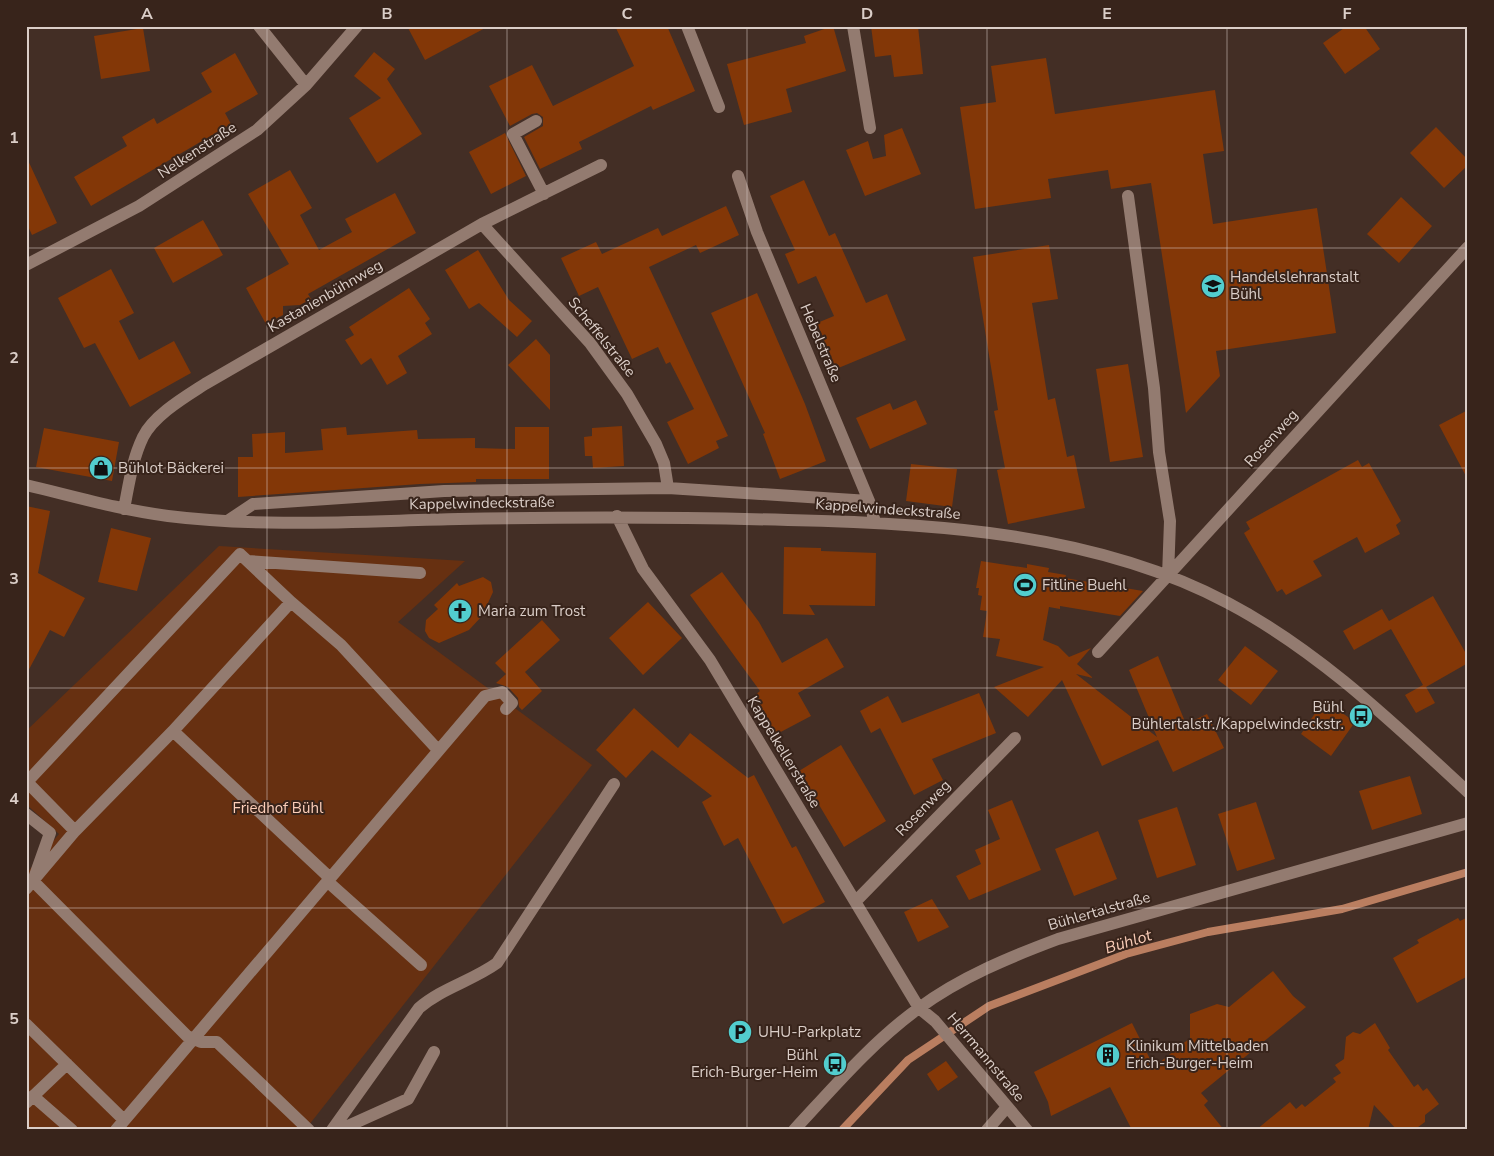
<svg xmlns="http://www.w3.org/2000/svg" width="1494" height="1156" viewBox="0 0 1494 1156" font-family="'Nunito Sans',sans-serif">
	<rect width="100%" height="100%" fill="#432e25"/>
	<!-- green -->
	<path fill="#673011" d="M219 546 465 561 398 622 592 765 305 1130H26V874L59 834 26 804V731Z"/>
	<g fill="none" stroke-linecap="round" stroke-linejoin="round">
		<!-- stream -->
		<path stroke="#ba7e60" stroke-width="8" d="M842 1130 908 1060 989 1006 1126 954 1208 932 1342 909 1468 872"/>
	</g>
	<!-- building -->
	<path fill="#833707" d="M407 26H489L425 60Z
		M615 26H667L695 91 653 110 651 106 579 142 582 149 540 169 524 137 543 126V117L537 113 532 114 510 126 489 86 532 65 553 106 634 66Z
		M833 26 846 71 786 89 792 112 744 125 727 64 806 43 804 36Z
		M871 26H918L923 74 894 77 891 55 875 57Z
		M1347 26H1364L1380 49 1345 74 1323 43Z
		M143 28 150 71 101 79 94 36Z
		M374 52 395 69 387 79 422 134 377 163 349 118 381 98 354 76Z
		M235 53 258 94 225 113 231 124 91 206 74 177 127 146 122 137 154 118 157 124 212 92 201 73Z
		M1046 58 1055 114 1215 90 1224 151 1203 154 1213 224 1317 208 1336 333 1216 351 1220 376 1186 413 1151 183 1111 189 1108 170 1048 179 1051 198 975 209 960 107 996 102 991 66Z
		M1436 127 1468 160V165L1444 188 1410 153Z
		M902 128 921 174 865 196 846 150 868 141 873 159 886 156 884 135Z
		M505 133 526 176 491 194 469 152Z
		M26 156 57 223 32 235 26 222Z
		M290 170 312 208 300 215 319 250 352 232 345 219 395 193 416 233 308 294 311 299 300 305 283 306V315L266 324 246 288 289 264 248 194Z
		M804 180 829 236 835 233 866 303 887 294 906 340 836 369 817 323 834 316 816 276 798 284 785 254 795 250 770 196Z
		M1401 197 1432 226 1399 263 1367 234Z
		M726 206 739 235 700 253 696 245 649 267 728 436 716 441 719 448 688 464 667 422 694 409 670 362 666 364 658 347 632 359 598 287 579 296 561 258 596 242 602 254 658 228 662 236Z
		M203 220 223 255 173 283 154 248Z
		M1049 245 1058 299 1032 303 1048 400 1055 398 1067 457 1074 455 1085 508 1008 524 997 470 1005 468 994 411 998 410 973 257Z
		M478 250 509 300 532 321 517 337 479 303 469 309 445 270Z
		M111 269 134 313 119 321 139 360 174 341 191 373 130 407 95 343 84 348 58 298Z
		M409 288 430 319 425 323 432 334 398 356 407 373 387 385 371 358 361 365 345 340 354 335 349 327Z
		M757 293 805 404 826 461 780 479 763 434 765 433 711 313Z
		M536 339 550 355V410L508 365Z
		M1128 364 1143 457 1110 462 1096 369Z
		M916 400 927 424 870 449 856 418 890 403 893 410Z
		M1468 410V480L1439 425Z
		M622 426 624 466 593 468 592 456H585L584 437 592 436V428Z
		M346 427 347 435 417 430 418 439 475 438V448L515 449V427H549V479H476V482L420 484 238 497V457H253L252 434 285 432V453L323 450 321 429Z
		M44 428 119 442 112 481 36 467Z
		M1358 460 1362 467 1369 463 1401 521 1396 525 1400 534 1365 553 1357 537 1313 561 1322 576 1286 595 1282 589 1277 592 1244 533 1250 529 1246 522Z
		M911 464 957 469 952 507 906 501Z
		M26 506 50 511 38 573 85 598 64 637 50 630 26 675Z
		M111 528 151 538 137 591 98 582Z
		M784 547 821 548V551L876 553 875 606 809 605 815 615 783 614Z
		M981 561 1027 568V564L1049 568 1048 572 1066 575 1065 578 1143 591 1120 616 1060 606V609L1049 607 1043 640 1058 646 1069 657 1091 648 1077 664 1093 678 1076 674 1157 737 1129 670 1158 656 1186 724 1207 714 1224 748 1173 772 1158 740 1102 766 1062 680 1028 717 994 687 1044 667 996 656 1000 639 983 637 987 611 980 610 982 596 978 595 979 588H976Z
		M722 572 759 622 782 663 827 638 844 667 798 693 811 716 775 735 754 696 760 691 690 595Z
		M483 577 491 582 493 592 482 616 469 630 439 643 429 638 425 631 426 620 438 609 434 605 457 583 459 586Z
		M1433 596 1468 657V663L1426 687 1435 703 1416 713 1405 695 1423 685 1391 629 1354 650 1343 631 1382 609 1389 621Z
		M648 602 682 638 643 675 609 638Z
		M542 620 560 640 525 672 542 691 522 710 519 707 518 698 508 687 496 683 506 674 495 663Z
		M1245 646 1278 671 1251 705 1218 680Z
		M979 693 996 733 932 759 943 780 914 795 880 728 871 733 860 711 888 696 902 723Z
		M1324 700 1355 722 1331 756 1301 734Z
		M634 708 678 748 690 733 748 778 754 775 792 848 796 846 825 902 783 924 738 838 724 846 702 802 712 796 652 750 626 778 596 750Z
		M841 745 886 821 844 847 799 771Z
		M1410 776 1422 814 1372 830 1359 791Z
		M1012 800 1041 870 969 900 956 876 981 864 975 850 1000 839 988 810Z
		M1256 802 1275 859 1237 871 1218 814Z
		M1177 807 1196 865 1157 878 1138 820Z
		M1098 831 1117 879 1074 896 1055 849Z
		M932 899 949 927 918 942 904 912Z
		M1468 917V976L1417 1003 1393 958 1419 943 1417 940 1458 918 1460 921Z
		M1273 971 1293 996 1306 1007 1201 1093 1208 1101 1204 1105 1224 1130H1132L1110 1087 1051 1116 1048 1102 1034 1072 1132 1023 1154 1067 1190 1038V1014L1217 1004 1229 1007Z
		M1375 1023 1390 1048 1388 1050 1414 1087 1418 1084 1423 1091 1427 1088 1439 1104 1425 1115V1122L1414 1130H1397L1374 1105 1368 1130H1256L1290 1102 1296 1109 1302 1104 1305 1107 1336 1082 1333 1078 1341 1073 1335 1065 1344 1059 1346 1037 1353 1032 1360 1034Z
		M946 1061 958 1077 938 1091 927 1074Z"/>
	<g fill="none" stroke-linecap="round" stroke-linejoin="round">
		<!-- minor -->
		<path stroke="#937b70" stroke-width="12" d="M259 26 306 85
			M687 26 719 107
			M853 26 870 128
			M536 121 513 134 544 194
			M738 176 757 232 869 501 875 522
			M1128 196 1154 388 1159 452 1170 521 1168 576
			M482 224 590 343 627 394 656 444 664 463 668 488
			M26 265 139 206 257 130 306 85 357 26
			M26 485C73 496 120 510 168 516 264 528 363 521 459 519 569 517 678 517 788 520 934 523 1097 533 1228 603 1319 651 1393 723 1468 792
			M124 509C129 484 132 460 143 437 154 415 185 397 205 384L482 224 601 165
			M617 516 643 569 710 660 919 1008 935 1021 1027 1130
			M229 520 253 504 444 491 668 488 869 501
			M248 561 420 573
			M1098 652 1468 247
			M173 731 75 831 27 782 240 554 291 602
			M26 814 50 833 33 881 187 1036 201 1042H217L309 1130
			M330 878 173 731 291 602 341 645 438 750
			M327 881 421 965
			M26 889 75 831
			M856 901 1015 738
			M26 1024 124 1120
			M33 1096 72 1130
			M26 1103 67 1064
			M116 1130 485 696 502 692 512 703 506 709
			M332 1130 419 1008C442 988 472 981 497 963L614 784
			M339 1130 408 1099 434 1052
			M794 1130C833 1088 872 1042 919 1008 961 977 1010 957 1058 939L1468 823
			M987 1130 1007 1107"/>
	</g>
	<!-- grid -->
	<path fill="none" stroke="#dbcec8" stroke-width="1" stroke-opacity="0.55" d="M267 26V1130M507 26V1130M747 26V1130M987 26V1130M1227 26V1130M26 248H1468M26 468H1468M26 688H1468M26 908H1468"/>
	<!-- icons -->
	<defs>
		<g id="school-disc" transform="scale(1.25)"><circle r="9.5" fill="#52cdce" stroke="#38241b"/><path d="M0-5L7-2L0 1L-7-2ZM-4 1L0 2.5L4 1V4Q0 6-4 4Z" fill="#111"/></g>
		<g id="shop-disc" transform="scale(1.25)"><circle r="9.5" fill="#52cdce" stroke="#38241b"/><path d="M-5-2.5h2.3a2.7 3.5 0 0 1 5.4 0H5L5.5 6h-11ZM-1.5-2.5h3a1.5 2.3 0 0 0-3 0Z" fill="#111"/></g>
		<g id="stadium-disc" transform="scale(1.25)"><circle r="9.5" fill="#52cdce" stroke="#38241b"/><path d="M0-5a6.5 5 0 1 0 0 10a6.5 5 0 1 0 0-10ZM-3.5-1.8h7v3.6h-7Z" fill="#111"/></g>
		<g id="church-disc" transform="scale(1.25)"><circle r="9.5" fill="#52cdce" stroke="#38241b"/><path d="M-1.2-6h2.4v3.5h3.3v2.4h-3.3V6h-2.4V-.1h-3.3v-2.4h3.3Z" fill="#111"/></g>
		<g id="bus-disc" transform="scale(1.25)"><circle r="9.5" fill="#52cdce" stroke="#38241b"/><path d="M-5-6H5V4H4V6H2V4H-2V6H-4V4H-5ZM-3.5-4V0h7V-4ZM-3.5 1.2v1.5H-2V1.2ZM2 1.2v1.5H3.5V1.2Z" fill="#111"/></g>
		<g id="parking-disc" transform="scale(1.25)"><circle r="9.5" fill="#52cdce" stroke="#38241b"/><path d="M-3.5-5.5H1a3.5 3.5 0 0 1 0 7H-1V5.5H-3.5ZM-1-3.4V-.6H.8a1.4 1.4 0 0 0 0-2.8Z" fill="#111"/></g>
		<g id="building-disc" transform="scale(1.25)"><circle r="9.5" fill="#52cdce" stroke="#38241b"/><path d="M-4-6H4V6H1V3H-1V6H-4ZM-2.5-4.3h1.7v1.8h-1.7ZM.8-4.3h1.7v1.8H.8ZM-2.5-1h1.7V.8h-1.7ZM.8-1h1.7V.8H.8Z" fill="#111"/></g>
	</defs>
	<g fill-rule="evenodd">
		<use href="#school-disc" x="1213" y="286"/>
		<use href="#shop-disc" x="101" y="468"/>
		<use href="#stadium-disc" x="1025" y="585"/>
		<use href="#church-disc" x="460" y="611"/>
		<use href="#bus-disc" x="1361" y="716"/>
		<use href="#parking-disc" x="740" y="1032"/>
		<use href="#building-disc" x="1108" y="1055"/>
		<use href="#bus-disc" x="835" y="1064"/>
	</g>
	<g text-anchor="middle" stroke-width="4" stroke-linejoin="round" paint-order="stroke">
		<!-- street labels -->
		<g font-size="15" fill="#dbcec8" stroke="#38241b">
			<text transform="translate(197 150) rotate(-33)" y="5">Nelkenstraße</text>
			<text transform="translate(325 296) rotate(-30)" y="5">Kastanienbühnweg</text>
			<text transform="translate(602 337) rotate(51)" y="5">Scheffelstraße</text>
			<text transform="translate(821 343) rotate(67)" y="5">Hebelstraße</text>
			<text transform="translate(1271 438) rotate(-48)" y="5">Rosenweg</text>
			<text transform="translate(482 503) rotate(-1)" y="5">Kappelwindeckstraße</text>
			<text transform="translate(888 509) rotate(4)" y="5">Kappelwindeckstraße</text>
			<text transform="translate(784 752) rotate(59)" y="5">Kappelkellerstraße</text>
			<text transform="translate(923 808) rotate(-46)" y="5">Rosenweg</text>
			<text transform="translate(1099 911) rotate(-16)" y="5">Bühlertalstraße</text>
			<text transform="translate(986 1057) rotate(50)" y="5">Herrmannstraße</text>
		</g>
		<!-- poi labels -->
		<g font-size="15" fill="#dbcec8" stroke="#38241b" text-anchor="start">
			<text x="1230" y="282">Handelslehranstalt<tspan x="1230" dy="17">Bühl</tspan></text>
			<text x="118" y="473">Bühlot Bäckerei</text>
			<text x="1042" y="590">Fitline Buehl</text>
			<text x="478" y="616">Maria zum Trost</text>
			<text x="1344" y="712" text-anchor="end">Bühl<tspan x="1344" dy="17">Bühlertalstr./Kappelwindeckstr.</tspan></text>
			<text x="758" y="1037">UHU-Parkplatz</text>
			<text x="1126" y="1051">Klinikum Mittelbaden<tspan x="1126" dy="17">Erich-Burger-Heim</tspan></text>
			<text x="818" y="1060" text-anchor="end">Bühl<tspan x="818" dy="17">Erich-Burger-Heim</tspan></text>
		</g>
		<!-- park labels -->
		<g font-size="15" fill="#fdcfba" stroke="#38241b">
			<text x="278" y="813">Friedhof Bühl</text>
		</g>
		<!-- water labels -->
		<g font-size="16" font-style="italic" fill="#f7cab5" stroke="#38241b">
			<text transform="translate(1128 941) rotate(-17)" y="6">Bühlot</text>
		</g>
	</g>
	<!-- border -->
	<rect width="1494" height="1156" fill="none" stroke="#38241b" stroke-width="55"/>
	<rect x="28" y="28" width="1438" height="1100" fill="none" stroke="#dbcec8" stroke-width="2"/>
	<g font-size="16" text-anchor="middle" font-weight="bold" fill="#dbcec8">
		<text x="147" y="19">A</text>
		<text x="387" y="19">B</text>
		<text x="627" y="19">C</text>
		<text x="867" y="19">D</text>
		<text x="1107" y="19">E</text>
		<text x="1347" y="19">F</text>
		<text x="14" y="143">1</text>
		<text x="14" y="363">2</text>
		<text x="14" y="584">3</text>
		<text x="14" y="804">4</text>
		<text x="14" y="1024">5</text>
	</g>
</svg>
